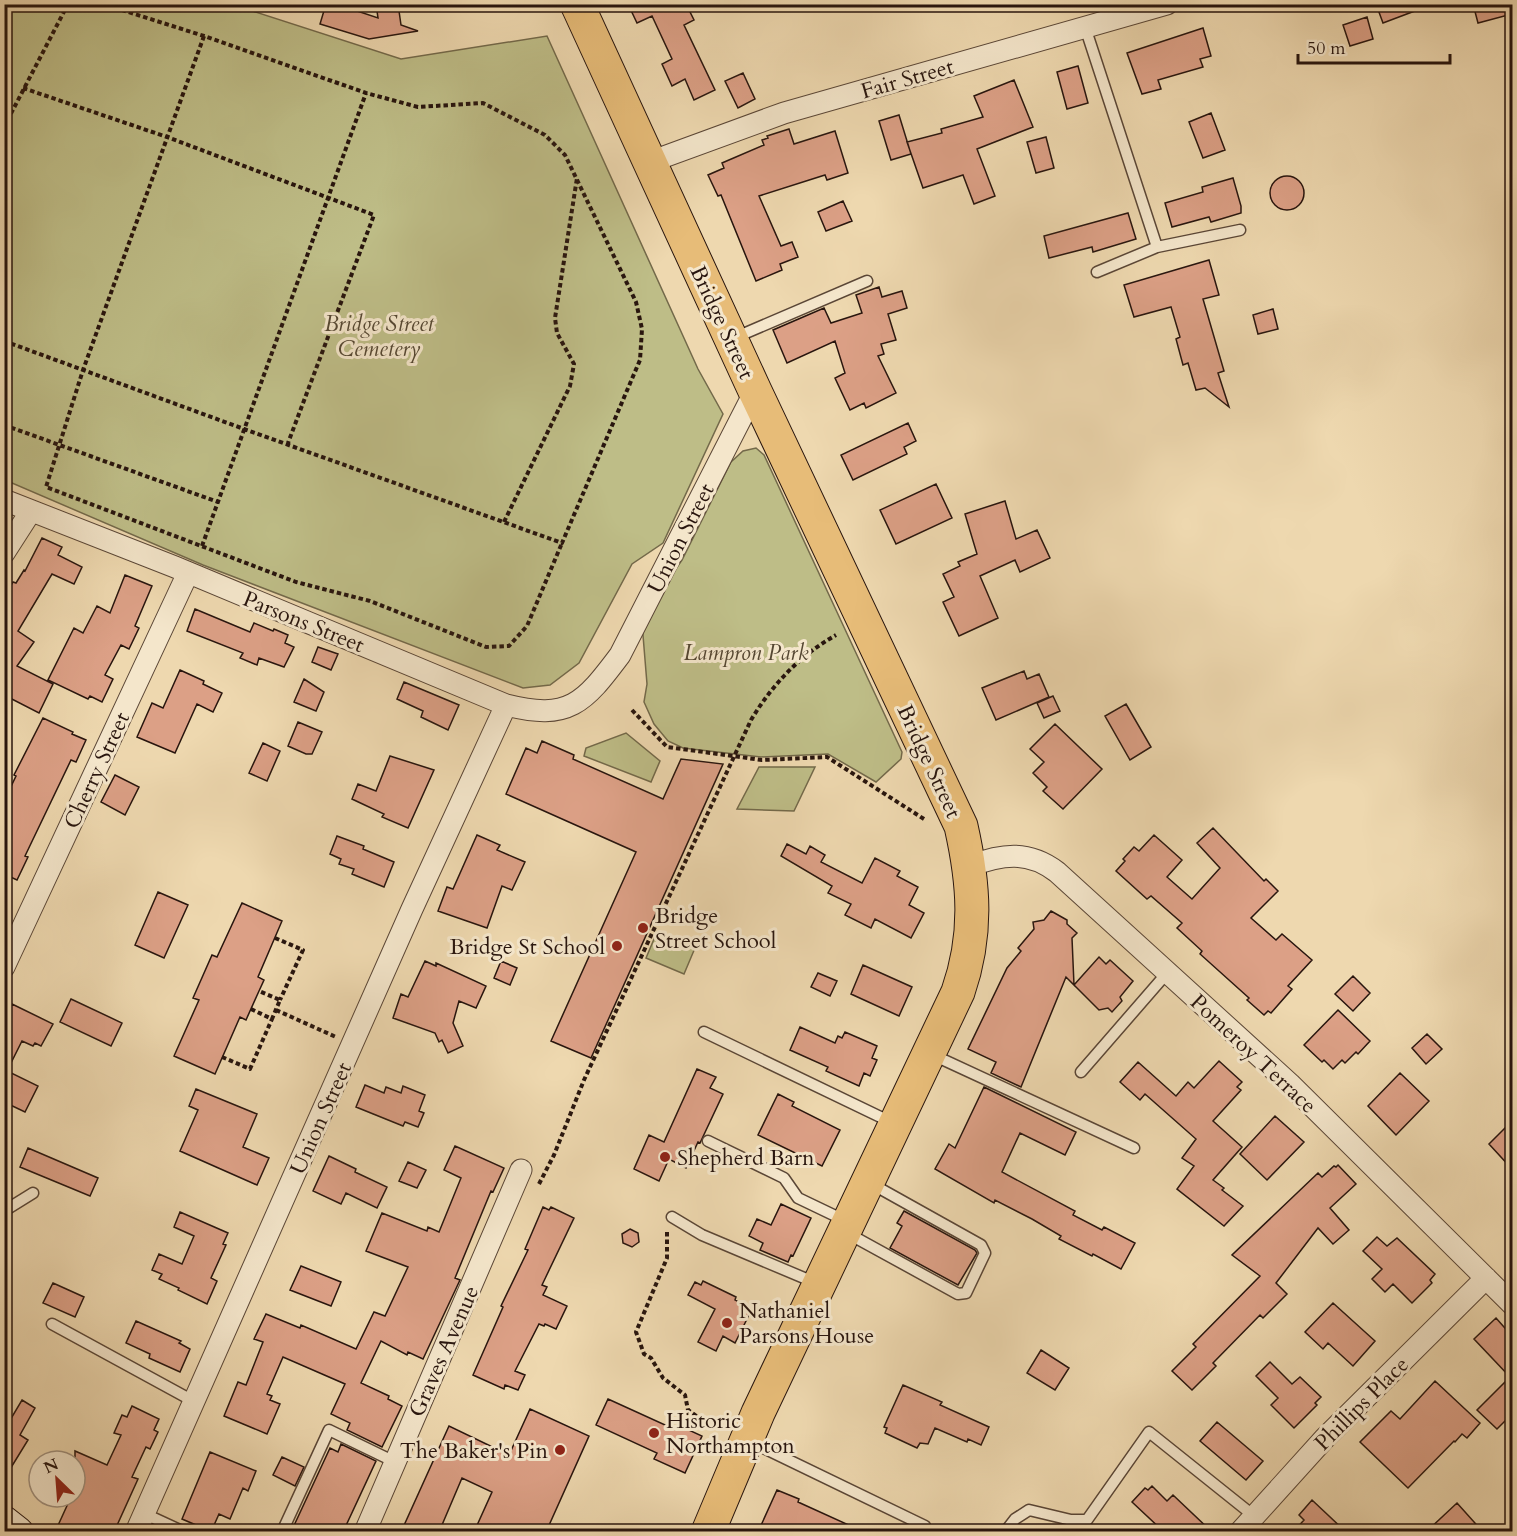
<svg xmlns="http://www.w3.org/2000/svg" width="1517" height="1536" viewBox="0 0 1517 1536" font-family="Cardo,serif">
	<rect width="100%" height="100%" fill="#eed8af"/>
	<filter id="stains"><feTurbulence type="fractalNoise" baseFrequency=".00333" numOctaves="4"/><feColorMatrix values="0 0 0 0 .2 0 0 0 0 .09 0 0 0 0 .02 0 0 0 .5 -.17"/></filter>
	<radialGradient id="worn" r=".72"><stop offset=".6" stop-color="#630" stop-opacity="0"/><stop offset="1" stop-color="#630" stop-opacity=".3"/></radialGradient>
	<!-- green -->
	<path fill="#bebd87" stroke="#73694a" stroke-width="1.5" d="M5 4 234 5 401 59 547 36 698 369 723 414 663 543 632 564 579 663 550 685 523 688 203 565 5 480Z
		M756 448 764 455 902 752 901 759 876 782 828 754 761 757 683 748 668 741 654 724 644 702 647 684 642 623 661 590 682 560 731 462 743 451Z
		M626 733 660 761 651 782 584 756 586 748Z
		M759 767H815L794 811 737 809Z
		M657 932 695 948 684 974 646 958Z"/>
	<!-- building -->
	<path fill="#dca086" stroke="#28150e" stroke-width="1.5" d="M326 4H336L378 18 376 4H398L401 25 418 31 369 39 320 24Z
		M628 4H686L694 20 684 25 715 90 694 100 685 79 672 86 662 64 672 59 652 16 637 23Z
		M1376 4H1427L1428 6 1383 23Z
		M1473 4H1512V14L1478 23Z
		M1367 17 1373 39 1350 46 1343 25Z
		M1203 28 1211 56 1200 59 1203 67 1158 80 1161 89 1142 94 1127 53Z
		M1078 66 1088 103 1067 109 1057 72Z
		M743 73 755 99 738 108 725 81Z
		M1014 80 1033 127 977 149 995 196 974 204 963 175 923 188 907 142 942 133 941 129 983 117 974 96Z
		M1211 113 1225 150 1203 158 1189 122Z
		M899 115 911 154 891 160 879 121Z
		M789 129 794 144 835 131 848 173 827 180 825 175 759 196 781 246 792 242 798 257 780 264 782 270 756 281 721 195 718 196 708 175 724 168 722 163 764 145 762 140 768 138 767 136Z
		M1046 137 1054 168 1036 173 1027 142Z
		M1270 193a17 17 0 1 1 34 0a17 17 0 1 1-34 0Z
		M1233 178 1241 206V213L1211 222 1209 217 1172 227 1165 203 1203 192 1202 187Z
		M843 201 852 221 826 231 818 212Z
		M1128 213 1136 239 1093 252 1092 247 1049 258 1044 236Z
		M1209 260 1219 295 1203 299 1224 371 1218 373 1229 407 1205 388 1196 390 1188 363 1183 365 1176 339 1180 337 1171 307 1134 317 1124 285Z
		M879 287 882 297 902 291 907 308 888 314 896 340 881 344 884 354 878 356 896 393 866 408 864 403 850 410 835 378 845 373 835 341 787 363 773 330 824 308 831 323 862 313 856 295Z
		M1273 309 1278 329 1258 334 1253 315Z
		M908 423 916 441 904 447 907 454 853 480 841 455Z
		M936 484 952 518 896 544 880 510Z
		M1005 501 1016 539 1037 530 1050 558 1020 572 1015 560 980 576 998 618 959 636 943 602 954 597 943 574 960 566 958 562 977 554 965 514Z
		M42 538 62 547 58 555 82 567 74 584 52 574 18 631 34 642 17 666 53 684 39 713 4 695V596L13 582 16 583 24 570 25 571Z
		M125 575 152 586 135 626 139 628 129 649 121 645 105 675 113 679 102 702 90 696 88 699 48 680 74 628 83 633 97 606 110 613Z
		M195 609 250 632 254 623 273 631 274 629 288 635 285 643 294 647 284 667 259 658 257 665 240 658 243 653 187 631Z
		M318 647 338 654 331 670 312 662Z
		M180 670 204 681 203 684 222 693 213 712 197 704 175 753 137 737 152 703 163 708Z
		M1024 671 1027 679 1039 674 1049 697 996 720 982 688Z
		M304 679 324 692 316 711 294 702Z
		M404 682 459 705 448 730 421 717 423 711 397 699Z
		M1053 696 1060 711 1044 718 1037 703Z
		M1126 704 1151 747 1130 760 1105 716Z
		M43 718 73 732 72 734 86 740 76 762 71 760 25 856 28 857 17 880 4 874V801L16 776 14 775Z
		M298 722 322 732 312 754H306L288 746Z
		M1055 724 1102 769 1063 809 1043 791 1047 787 1033 773 1044 762 1030 749Z
		M542 741 574 755 573 759 663 799 681 759 723 764 591 1058 551 1041 636 852 506 794 526 748 537 753Z
		M263 743 280 751 267 781 249 773Z
		M390 756 434 770 408 828 382 817 384 814 352 799 358 784 376 791Z
		M115 775 139 787 125 815 101 802Z
		M1213 828 1264 881 1266 879 1278 891 1251 918 1276 940 1282 934 1312 960 1288 986 1292 989 1271 1013 1268 1011 1264 1015 1247 1000 1249 998 1200 954 1202 951 1177 928 1182 923 1151 896 1147 899 1116 871 1125 861 1123 859 1134 847 1139 851 1154 835 1182 860 1167 877 1192 899 1220 868 1197 843Z
		M477 835 500 845 497 850 525 862 512 890 502 886 487 928 438 911 447 887 453 889Z
		M337 836 364 846 363 849 394 862 384 887 352 874 354 869 339 864 341 859 330 854Z
		M787 844 806 854 810 846 825 855 821 862 862 883 875 858 900 871 897 876 918 887 909 905 924 913 911 938 875 919 871 928 845 915 851 904 828 893 832 886 781 856Z
		M158 892 188 905 164 958 135 945Z
		M242 903 282 921 258 977 264 980 259 991 246 1020 240 1017 215 1074 174 1056 199 1000 193 998 212 955 217 957Z
		M1051 911 1067 920V924L1077 933 1072 938 1074 985 1066 977 1021 1087 991 1073 996 1062 968 1049 1007 968 1021 951 1018 948 1034 929 1033 922 1044 920Z
		M1099 957 1106 964 1110 960 1133 981 1120 997 1122 1001 1112 1012 1108 1008 1099 1010 1074 985Z
		M425 961 436 966V963L486 986 476 1008 459 1001 453 1023 463 1046 448 1053 442 1040 439 1042 435 1033 393 1018 401 994 408 997Z
		M501 961 517 968 510 985 494 978Z
		M863 965 912 987 899 1016 851 994Z
		M818 973 837 981 830 996 811 987Z
		M1353 976 1370 993 1353 1011 1335 994Z
		M71 999 122 1023 111 1046 60 1022Z
		M12 1004 53 1024 41 1046 35 1043 33 1046 22 1041 7 1071 38 1086 25 1112 4 1102V1020Z
		M1338 1010 1370 1041 1358 1054 1356 1052 1345 1063 1342 1060 1333 1069 1324 1060 1322 1062 1304 1045Z
		M800 1027 835 1043 838 1036 842 1038 845 1032 877 1046 872 1058 877 1060 870 1076 864 1073 859 1086 826 1071 828 1067 790 1050Z
		M1427 1034 1442 1049 1426 1064 1412 1048Z
		M1219 1061 1242 1082 1237 1087 1241 1090 1213 1121 1242 1147 1213 1180 1224 1188 1222 1190 1243 1206 1224 1226 1177 1189 1194 1166 1182 1158 1196 1139 1145 1094 1140 1100 1120 1082 1138 1062 1176 1096 1188 1082 1194 1088Z
		M697 1069 716 1077 710 1088 723 1094 700 1143 698 1142 686 1168 669 1159 659 1181 634 1169 649 1135 664 1142Z
		M1400 1073 1429 1101 1396 1135 1368 1106Z
		M365 1085 384 1093 386 1087 401 1093 403 1086 425 1095 419 1111 424 1113 418 1127 405 1122 403 1126 356 1107Z
		M984 1087 1076 1132 1065 1155 1020 1133 1002 1172 1075 1211 1073 1215 1102 1230 1104 1227 1135 1243 1121 1269 1093 1254 1092 1256 1059 1239 1061 1236 1032 1219 995 1200 994 1203 935 1169 949 1144 955 1148Z
		M196 1089 257 1114 243 1147 269 1158 257 1185 180 1151 198 1110 189 1106Z
		M778 1094 794 1102 792 1106 840 1130 822 1166 758 1135Z
		M1275 1116 1304 1142 1267 1180 1240 1154Z
		M1512 1121V1169L1489 1144Z
		M455 1146 504 1168 493 1192 491 1191 455 1278 460 1280 423 1359 408 1352 407 1355 381 1341 361 1383 389 1396 388 1399 402 1406 382 1447 347 1430 350 1423 331 1414 345 1384 283 1357 267 1394 272 1396 270 1400 280 1404 267 1434 224 1416 238 1382 246 1385 263 1342 254 1339 266 1314 300 1328 301 1325 356 1349 374 1312 385 1316 408 1267 366 1251 382 1213 427 1231 428 1227 439 1232 461 1178 444 1170Z
		M28 1148 98 1178 90 1196 20 1167Z
		M329 1156 356 1169 355 1172 387 1187 377 1208 346 1193 341 1204 313 1191Z
		M408 1162 426 1170 417 1188 399 1181Z
		M1338 1165 1356 1184 1330 1208 1349 1230 1333 1244 1318 1228 1276 1283 1287 1294 1263 1318 1260 1315 1213 1363 1216 1366 1192 1390 1172 1371 1196 1347 1193 1344 1260 1276 1232 1255 1318 1173 1322 1177 1334 1166 1336 1167Z
		M781 1204 811 1218 793 1256 791 1255 788 1262 760 1250 763 1243 749 1236 757 1219 771 1225Z
		M543 1207 549 1210 551 1207 574 1218 542 1285 547 1287 543 1295 567 1306 556 1329 545 1324 544 1326 539 1324 515 1371 525 1375 518 1390 505 1385 504 1389 473 1375 503 1307 501 1306 528 1250 525 1249Z
		M904 1211 975 1250 977 1253 958 1285 890 1248 902 1226 897 1223Z
		M180 1212 228 1233 223 1244 226 1245 211 1278 217 1281 207 1304 178 1290 179 1288 159 1279 162 1274 152 1270 159 1254 182 1264 194 1236 174 1227Z
		M630 1229 638 1233 639 1242 632 1247 623 1243 622 1234Z
		M1377 1237 1387 1246 1397 1238 1435 1274 1430 1280 1432 1283 1412 1303 1393 1284 1385 1292 1372 1279 1382 1269 1363 1251Z
		M301 1266 341 1282 331 1306 290 1290Z
		M703 1281 736 1297 735 1300 752 1309 735 1343 723 1336 716 1351 698 1342 715 1309 688 1295 695 1282 701 1285Z
		M53 1283 84 1297 75 1317 43 1303Z
		M1333 1303 1375 1341 1353 1366 1328 1343 1323 1349 1305 1332Z
		M1496 1318 1512 1336V1414L1497 1429 1477 1410 1510 1377 1474 1339Z
		M136 1321 181 1341 179 1343 190 1349 180 1372 149 1358 150 1354 126 1343Z
		M1041 1350 1069 1368 1055 1390 1027 1373Z
		M1270 1362 1292 1384 1300 1377 1321 1397 1315 1403 1317 1405 1294 1428 1271 1405 1278 1398 1256 1376Z
		M1435 1381 1480 1423 1467 1438 1462 1434 1455 1442 1454 1441 1408 1488 1360 1442 1391 1411 1400 1419Z
		M903 1385 942 1402 940 1405 989 1427 981 1445 968 1439 967 1442 935 1428 928 1444 920 1443 917 1448 885 1433 887 1428 884 1427Z
		M608 1399 676 1430 678 1425 702 1436 685 1473 654 1459 657 1453 596 1425Z
		M22 1400 35 1408 20 1435 28 1440 4 1479V1426L6 1427Z
		M132 1406 159 1419 154 1430 158 1432 150 1449 146 1447 132 1477 138 1479 114 1532H55L71 1497H75V1451L107 1465 121 1435 114 1433 122 1415 127 1417Z
		M530 1409 589 1436 546 1532H474L492 1492 462 1478 439 1532H401L449 1426 509 1455Z
		M1217 1422 1263 1461 1246 1480 1200 1441Z
		M341 1444 376 1461 343 1532H291L330 1448 338 1452Z
		M210 1452 256 1471 248 1491 243 1488 230 1519 219 1514 211 1532H204L195 1528 196 1525 182 1519Z
		M282 1457 304 1467 295 1486 273 1475Z
		M1152 1486 1167 1501 1173 1495 1212 1532H1164L1132 1502 1145 1488 1148 1490Z
		M777 1490 799 1499 798 1502 864 1532H758Z
		M1312 1500 1346 1532H1293L1304 1520 1299 1515Z
		M1457 1503 1483 1532H1426Z"/>
	<g fill="none" stroke-linecap="round" stroke-linejoin="round">
		<!-- lane casing -->
		<g stroke="#5a4636" stroke-width="13">
			<path id="lane" d="M1085 27 1157 247
				M1097 272 1157 247 1240 230
				M734 338 867 281
				M704 1032 893 1123
				M933 1055 1134 1148
				M1081 1072 1167 973
				M708 1141 784 1178 798 1198 846 1221
				M4 1211 33 1193
				M672 1217 702 1235 816 1283
				M847 1233 958 1294 966 1293 985 1253 981 1245 870 1183
				M52 1324 195 1402
				M749 1441 925 1526 923 1532
				M145 1514 184 1532
				M282 1532 329 1430 395 1462
				M1005 1532 1015 1519 1029 1510 1071 1520H1087L1149 1432 1254 1516"/>
		</g>
		<!-- street casing -->
		<g stroke="#5a4636" stroke-width="23">
			<path id="street" d="M650 162 784 113 1167 4
				M4 500 175 567 506 705C569 721 584 703 620 655L755 391
				M4 553 31 511
				M970 866C1002 854 1028 850 1057 872L1290 1084 1512 1304
				M4 967 188 573
				M136 1532 412 909 506 705
				M365 1532 521 1170
				M1240 1532 1324 1439 1486 1278"/>
		</g>
		<!-- secondary casing -->
		<g stroke="#28150e" stroke-width="32">
			<path id="secondary" d="M4 1521 18 1532"/>
		</g>
		<!-- highway casing -->
		<g stroke="#28150e" stroke-width="35">
			<path id="highway" d="M577 4 755 391 961 826C974 884 978 934 958 992L758 1413 708 1532"/>
		</g>
		<!-- path -->
		<path stroke="#28150e" stroke-width="4" stroke-dasharray="4.5 3" stroke-linecap="butt" d="M204 36 83 370 46 487 296 582 370 601 486 647 509 646 527 626 562 543
			M23 88 167 137 374 215 288 443
			M4 127 68 4
			M4 341 244 429 562 543 640 360 642 329 636 302 565 155 545 135 483 103 418 107 366 93 204 36 103 4
			M4 425 218 502
			M504 522 570 386 574 364 557 333 555 318 577 178
			M202 546 366 93
			M632 710 667 747 762 760 827 757 924 819
			M275 938 303 950 280 1000
			M251 1009 272 1019 280 1000 259 991
			M276 1010 336 1037
			M222 1057 250 1069 272 1019
			M539 1184 554 1155 584 1080 751 720C772 685 799 656 836 635
			M667 1232V1258L636 1332 644 1354 651 1358 663 1378 685 1395 688 1410 702 1420 722 1428"/>
		<!-- lane -->
		<use href="#lane" stroke="#f4e6cb" stroke-width="10"/>
		<!-- street -->
		<use href="#street" stroke="#f4e6cb" stroke-width="21"/>
		<!-- secondary -->
		<use href="#secondary" stroke="#f4e6cb" stroke-width="30"/>
		<!-- highway -->
		<use href="#highway" stroke="#e7bc78" stroke-width="33"/>
	</g>
	<!-- markers -->
	<g fill="#8f2418" stroke="#f4e6cb" stroke-width="2">
		<circle cx="643" cy="928" r="6"/>
		<circle cx="617" cy="946" r="6"/>
		<circle cx="665" cy="1157" r="6"/>
		<circle cx="727" cy="1323" r="6"/>
		<circle cx="654" cy="1433" r="6"/>
		<circle cx="560" cy="1450" r="6"/>
	</g>
	<g text-anchor="middle" stroke-width="6" stroke-linejoin="round" paint-order="stroke">
		<!-- street labels -->
		<g font-size="22" fill="#28150e" stroke="#f4e6cb">
			<text transform="translate(907 78) rotate(-16)" y="8">Fair Street</text>
			<text transform="translate(723 322) rotate(65)" y="8">Bridge Street</text>
			<text transform="translate(680 538) rotate(-63)" y="8">Union Street</text>
			<text transform="translate(304 621) rotate(22)" y="8">Parsons Street</text>
			<text transform="translate(930 761) rotate(65)" y="8">Bridge Street</text>
			<text transform="translate(96 770) rotate(-65)" y="8">Cherry Street</text>
			<text transform="translate(1254 1053) rotate(43)" y="8">Pomeroy Terrace</text>
			<text transform="translate(320 1118) rotate(-66)" y="8">Union Street</text>
			<text transform="translate(443 1351) rotate(-66)" y="8">Graves Avenue</text>
			<text transform="translate(1361 1403) rotate(-45)" y="8">Phillips Place</text>
		</g>
		<!-- park labels -->
		<g font-size="22" font-style="italic" fill="#554732" stroke="#f4e6cb">
			<text x="379" y="331">Bridge Street<tspan x="379" dy="25">Cemetery</tspan></text>
			<text x="746" y="660">Lampron Park</text>
		</g>
		<!-- poi labels -->
		<g font-size="22" fill="#28150e" stroke="#f4e6cb" text-anchor="start">
			<text x="655" y="923">Bridge<tspan x="655" dy="25">Street School</tspan></text>
			<text x="605" y="954" text-anchor="end">Bridge St School</text>
			<text x="677" y="1165">Shepherd Barn</text>
			<text x="739" y="1318">Nathaniel<tspan x="739" dy="25">Parsons House</tspan></text>
			<text x="666" y="1428">Historic<tspan x="666" dy="25">Northampton</tspan></text>
			<text x="548" y="1458" text-anchor="end">The Baker's Pin</text>
		</g>
	</g>
	<!-- margin -->
	<rect width="1517" height="1536" fill="none" stroke="#eed8af" stroke-width="24"/>
	<rect x="6" y="6" width="1505" height="1524" fill="none" stroke="#28150e" stroke-width="3"/>
	<rect x="12" y="12" width="1493" height="1512" fill="none" stroke="#28150e" stroke-width="1.5"/>
	<!-- north arrow -->
	<g transform="translate(57 1479) rotate(335)"><circle r="28" fill="#f4e6cb" stroke="#a2927f" stroke-width="1.5"/>
	<path d="M0-4.5L10 22L0 15L-10 22Z" fill="#8f2418"/>
	<text y="-9" font-size="16" font-weight="bold" text-anchor="middle" fill="#28150e">N</text>
	</g>
	<!-- scale -->
	<path d="M1298 54v9h152v-9" fill="none" stroke="#28150e" stroke-width="3"/>
	<text x="1307" y="54" font-size="18" fill="#28150e" stroke="#f4e6cb" stroke-width="4.5" paint-order="stroke">50 m</text>
	<rect width="100%" height="100%" filter="url(#stains)"/>
	<rect width="100%" height="100%" fill="url(#worn)"/>
</svg>
